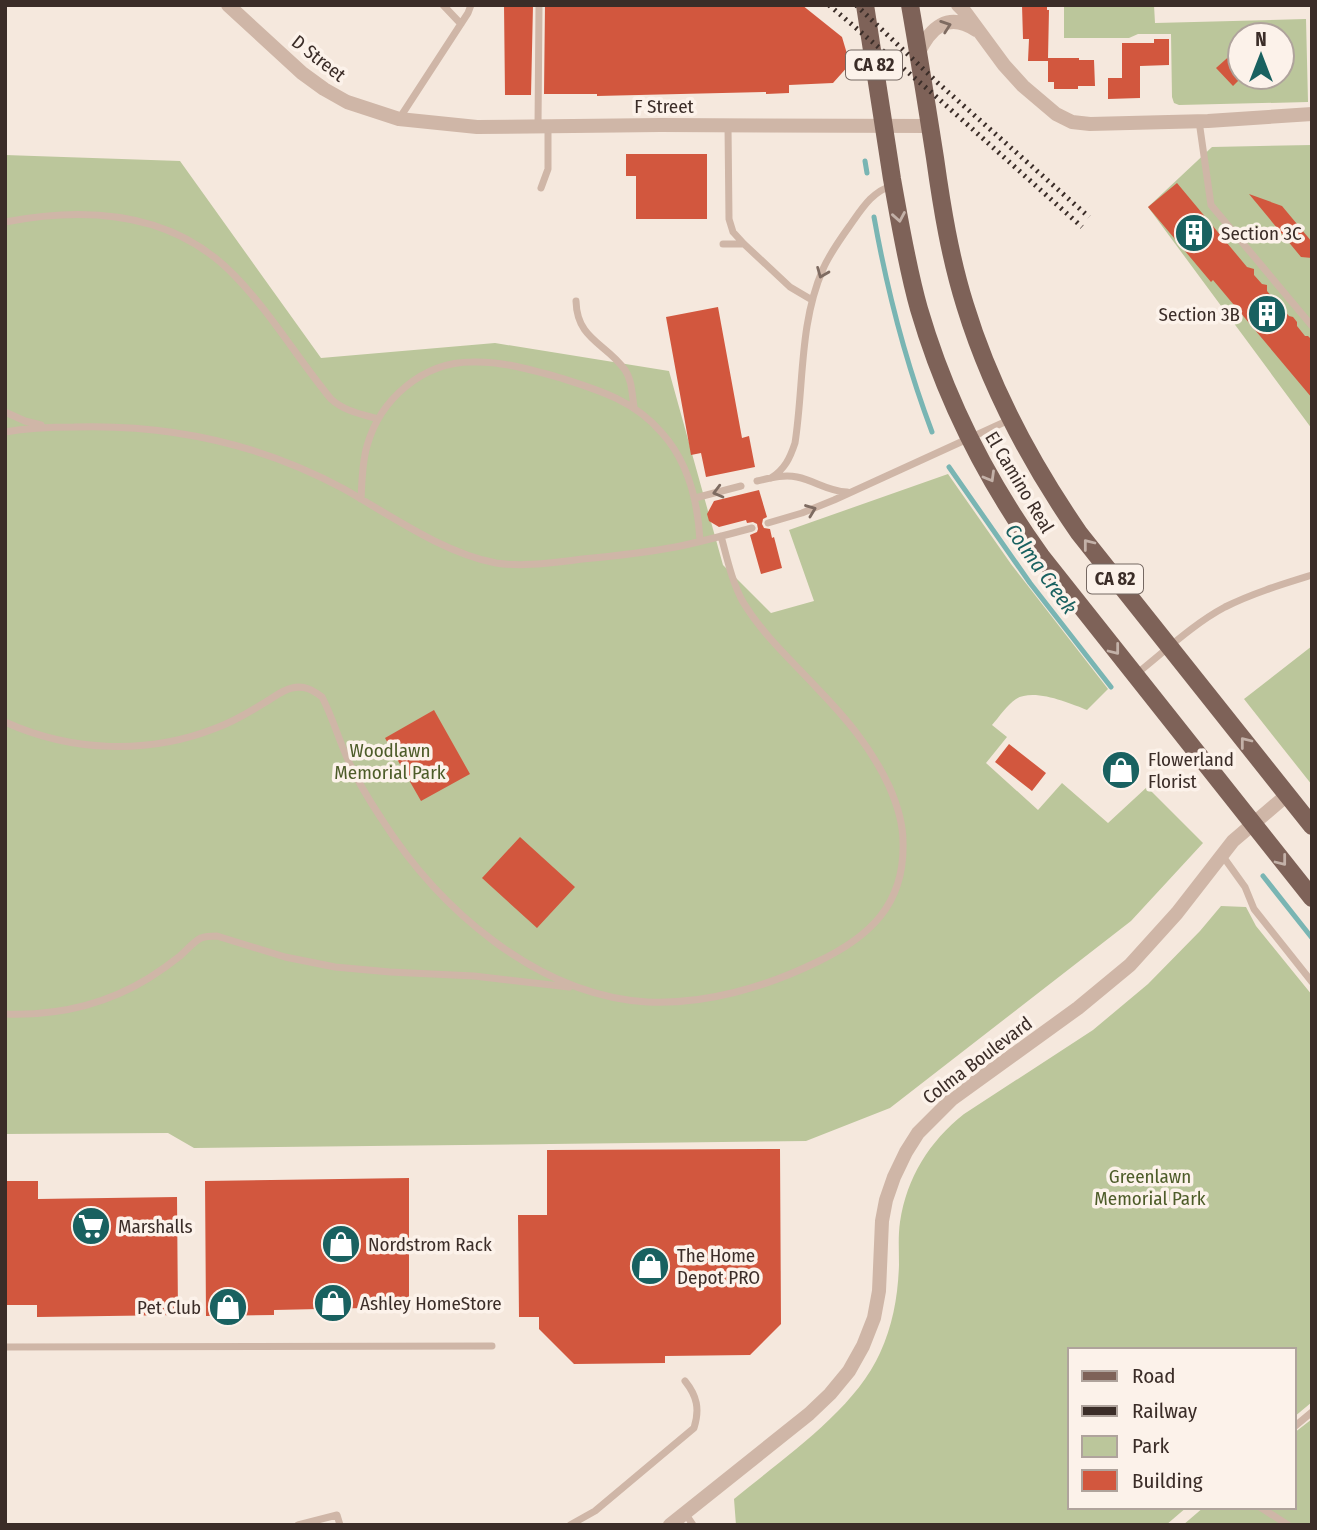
<svg xmlns="http://www.w3.org/2000/svg" width="1317" height="1530" viewBox="0 0 1317 1530" font-family="'Fira Sans Condensed',sans-serif">
	<rect width="100%" height="100%" fill="#f5e8dd"/>
	<!-- green -->
	<path fill="#bbc69b" fill-rule="evenodd" d="M1064 5H1154L1155 23 1306 19 1308 102 1179 105 1174 103 1172 97 1171 34H1138L1129 38H1064ZM1240 35H1282V77H1240Z
		M1312 145V429L1148 207 1212 147Z
		M5 155 180 161 321 358 495 343 669 371 723 565 771 613 814 601 789 530 948 474 1011 564 1108 689 1087 710C1069 703 1034 688 1016 699 1007 705 999 717 992 725L1007 737 986 763 1038 810 1062 783 1108 823 1147 787 1203 843 1131 921 890 1108 806 1141 194 1148 168 1133 5 1134Z
		M1312 646V785L1244 699Z
		M1221 906 1246 907 1256 926 1312 995V1402L1294 1417V1350H1070V1507H1187L1166 1525H736L734 1499C782 1459 854 1411 880 1353 893 1325 898 1295 899 1265 899 1250 898 1236 900 1222 907 1177 929 1142 964 1114L1093 1030 1148 984 1200 931Z
		M1312 1419V1525H1183L1204 1507H1294V1433Z"/>
	<g fill="none" stroke-linecap="round" stroke-linejoin="round">
		<!-- stream -->
		<path stroke="#79b5b3" stroke-width="5" d="M865 161 867 173
			M874 217C887 290 906 363 932 432
			M949 467 1030 583 1111 687
			M1263 876 1312 938"/>
	</g>
	<!-- building -->
	<path fill="#d2573e" d="M504 5H533L531 95H505Z
		M545 5H802L842 37 850 64 833 83 789 85V93L766 94V92L597 96V94H544Z
		M1022 5H1047V10H1049L1048 58H1079V60H1094L1095 86H1078V89H1054V82H1048V61H1028L1029 39H1023Z
		M1154 39H1169V65L1140 66V98L1108 99V78H1122V43H1154Z
		M1234 52 1240 59V79L1233 86 1216 68Z
		M626 154H707V219H636V176H626Z
		M1177 183 1247 267 1254 269V275L1262 284 1267 285V291L1275 300 1281 302V307L1289 316 1293 317 1297 322V326L1305 336H1308L1312 340V398L1213 280 1211 282 1148 207Z
		M1249 194 1282 206 1312 242V258L1301 257Z
		M718 307 742 438 749 436 755 467 706 477 701 453 691 455 666 317Z
		M759 490 767 517 763 519 762 524 764 528 770 529 772 538 774 537 782 568 761 574 750 535 757 532 758 529 757 524 753 522 747 523 746 520 719 527 709 521 707 514 714 501Z
		M434 710 470 774 421 801 385 738Z
		M1009 744 1046 773 1032 791 995 762Z
		M1127 753 1132 755 1138 762V768L1115 786 1103 772Z
		M520 837 575 887 537 928 482 878Z
		M780 1149 781 1324 750 1355 665 1356V1363L574 1364 539 1329V1317H519L518 1215H547V1150Z
		M409 1178V1307L274 1310V1315L206 1316 205 1181Z
		M5 1181H38V1199L177 1197 178 1315 37 1317V1305H5Z"/>
	<g fill="none" stroke-linecap="round" stroke-linejoin="round">
		<!-- service -->
		<path stroke="#cfb6a7" stroke-width="7" d="M443 5 461 24
			M399 119 468 13 471 5
			M1199 121 1211 205 1312 326
			M538 126 539 5
			M728 126 729 219 733 232 744 244 790 287 812 300
			M541 188 548 169V126
			M5 222C88 206 174 212 235 276 271 313 298 359 331 399 344 411 361 414 378 419
			M723 244H743
			M576 301C577 340 606 343 625 370 632 380 632 394 634 407
			M5 412 25 421 41 425
			M5 432C28 428 51 427 74 427 170 424 259 443 344 489 390 515 443 553 496 563 522 567 549 563 575 560 612 556 649 553 685 545 707 540 730 534 752 528
			M771 478C785 469 790 458 795 443 804 385 799 324 823 269 830 253 841 238 851 224 863 207 872 192 893 185
			M757 481C770 478 784 474 797 477 816 481 827 491 847 492
			M695 498 741 486
			M361 499C362 481 362 463 367 446 380 399 423 362 472 362 502 361 532 370 561 378 599 390 635 401 662 433 689 463 698 502 700 541
			M768 523 802 513 834 500 1009 420
			M1135 675C1164 652 1193 624 1225 607 1253 593 1283 584 1312 575
			M5 722C71 752 148 755 216 728 233 722 248 713 264 703 273 698 282 690 292 688 304 685 313 690 322 697 333 718 339 741 349 762 358 782 369 800 381 818 438 908 536 995 647 1002 704 1005 766 987 817 962 870 937 905 904 903 842 903 822 897 804 889 786 871 747 845 717 816 687 791 660 763 635 743 602 732 582 727 558 721 536
			M1222 855 1245 887 1254 909 1312 982
			M5 1014C57 1016 105 1005 149 978 160 971 170 964 180 956 187 950 193 942 201 938 206 936 211 936 217 936L285 957 335 967 390 972 474 976 569 987
			M5 1347 492 1346
			M1294 1427 1312 1412
			M1260 1507 1288 1525
			M685 1513 693 1525
			M298 1525 337 1515 340 1525
			M570 1525 595 1511 694 1428C700 1409 697 1396 685 1381"/>
		<!-- minor -->
		<path stroke="#cfb6a7" stroke-width="14" d="M228 5 302 73 324 89 347 102 399 119 477 127 660 125 930 126
			M958 5 965 12 1004 65 1023 86 1056 114 1072 122 1090 124 1208 121 1312 114
			M918 54C930 28 948 11 976 30
			M670 1525 809 1414 830 1394 849 1371 863 1346 874 1318 879 1291 882 1221 886 1200 894 1177 906 1152 918 1133 952 1099 1078 1008 1130 965 1177 913 1233 841 1287 795"/>
		<!-- primary -->
		<path stroke="#7e6258" stroke-width="18" d="M865 5C874 63 883 121 892 179 900 223 907 267 919 309 945 398 987 481 1041 556L1312 898
			M910 5C919 56 927 107 935 158 942 208 950 257 965 305 990 387 1030 462 1079 533L1312 826"/>
		<!-- rail -->
		<path stroke="#3b2d28" stroke-width="5" stroke-dasharray="2 5" stroke-linecap="butt" d="M829 5 931 92 1082 227
			M856 5 938 83 1089 217"/>
	</g>
	<!-- one-way arrows -->
	<defs><path id="oneway-chevron" d="M-2-3.5L2.5 0L-2 3.5" fill="none" stroke-width="1.6" stroke-linecap="round" stroke-linejoin="round" transform="scale(1.75)"/></defs>
	<g stroke="#7e6b61">
		<use href="#oneway-chevron" transform="translate(946 26) rotate(-19)"/>
		<use href="#oneway-chevron" transform="translate(822 273) rotate(112)"/>
		<use href="#oneway-chevron" transform="translate(718 492) rotate(165)"/>
		<use href="#oneway-chevron" transform="translate(811 510) rotate(-21)"/>
	</g>
	<g stroke="#c3b1a8">
		<use href="#oneway-chevron" transform="translate(899 217) rotate(80)"/>
		<use href="#oneway-chevron" transform="translate(990 477) rotate(60)"/>
		<use href="#oneway-chevron" transform="translate(1088 544) rotate(-128)"/>
		<use href="#oneway-chevron" transform="translate(1115 650) rotate(52)"/>
		<use href="#oneway-chevron" transform="translate(1245 742) rotate(-128)"/>
		<use href="#oneway-chevron" transform="translate(1282 861) rotate(52)"/>
	</g>
	<!-- icons -->
	<defs>
		<g id="building-disc" transform="scale(2.0125)"><circle r="9.5" fill="#196160" stroke="#fcf2ea"/><path d="M-4-6H4V6H1V3H-1V6H-4ZM-2.5-4.3h1.7v1.8h-1.7ZM.8-4.3h1.7v1.8H.8ZM-2.5-1h1.7V.8h-1.7ZM.8-1h1.7V.8H.8Z" fill="#fff"/></g>
		<g id="shop-disc" transform="scale(2.0125)"><circle r="9.5" fill="#196160" stroke="#fcf2ea"/><path d="M-5-2.5h2.3a2.7 3.5 0 0 1 5.4 0H5L5.5 6h-11ZM-1.5-2.5h3a1.5 2.3 0 0 0-3 0Z" fill="#fff"/></g>
		<g id="supermarket-disc" transform="scale(2.0125)"><circle r="9.5" fill="#196160" stroke="#fcf2ea"/><path d="M-6-5.5h2.5l.6 2H6L4.5 2H-2.5L-4.4-4H-6ZM-1.5 3.2a1.3 1.3 0 1 0 .1 0ZM3 3.2a1.3 1.3 0 1 0 .1 0Z" fill="#fff"/></g>
	</defs>
	<g fill-rule="evenodd">
		<use href="#building-disc" x="1194" y="233"/>
		<use href="#building-disc" x="1267" y="314"/>
		<use href="#shop-disc" x="1121" y="770"/>
		<use href="#supermarket-disc" x="91" y="1226"/>
		<use href="#shop-disc" x="341" y="1244"/>
		<use href="#shop-disc" x="650" y="1266"/>
		<use href="#shop-disc" x="333" y="1303"/>
		<use href="#shop-disc" x="228" y="1307"/>
	</g>
	<g text-anchor="middle" stroke-width="7" stroke-linejoin="round" paint-order="stroke">
		<!-- shield labels -->
		<g fill="#fcf2ea" stroke="#756862" stroke-width="2">
			<rect x="846" y="50.5" width="56" height="29" rx="5"/>
			<rect x="1087" y="564.5" width="56" height="29" rx="5"/>
		</g>
		<g font-size="18" font-weight="bold" fill="#3b2d28">
			<text x="874" y="71">CA 82</text>
			<text x="1115" y="585">CA 82</text>
		</g>
		<!-- street labels -->
		<g font-size="19" fill="#3b2d28" stroke="#fcf2ea">
			<text transform="translate(319 58) rotate(38)" y="7">D Street</text>
			<text x="664" y="113">F Street</text>
			<text transform="translate(1020 482) rotate(59)" y="7">El Camino Real</text>
			<text transform="translate(977 1060) rotate(-37)" y="7">Colma Boulevard</text>
		</g>
		<!-- poi labels -->
		<g font-size="19" fill="#3b2d28" stroke="#fcf2ea" text-anchor="start">
			<text x="1221" y="240">Section 3C</text>
			<text x="1240" y="321" text-anchor="end">Section 3B</text>
			<text x="1148" y="766">Flowerland<tspan x="1148" dy="22">Florist</tspan></text>
			<text x="118" y="1233">Marshalls</text>
			<text x="368" y="1251">Nordstrom Rack</text>
			<text x="677" y="1262">The Home<tspan x="677" dy="22">Depot PRO</tspan></text>
			<text x="360" y="1310">Ashley HomeStore</text>
			<text x="201" y="1314" text-anchor="end">Pet Club</text>
		</g>
		<!-- park labels -->
		<g font-size="19" fill="#4d5c29" stroke="#fcf2ea">
			<text x="390" y="757">Woodlawn<tspan x="390" dy="22">Memorial Park</tspan></text>
			<text x="1150" y="1183">Greenlawn<tspan x="1150" dy="22">Memorial Park</tspan></text>
		</g>
		<!-- water labels -->
		<g font-size="21" font-style="italic" fill="#196160" stroke="#fcf2ea">
			<text transform="translate(1041 569) rotate(54)" y="7">Colma Creek</text>
		</g>
	</g>
	<!-- border -->
	<rect width="1317" height="1530" fill="none" stroke="#3b2d28" stroke-width="14"/>
	<!-- legend -->
	<rect x="1068" y="1348" width="228" height="161" fill="#fcf2ea" stroke="#afa39c" stroke-width="2"/>
	<rect x="1082" y="1371" width="35" height="10" fill="#7e6258" stroke="#afa39c" stroke-width="2"/>
	<text x="1132" y="1383" font-size="21" fill="#3b2d28">Road</text>
	<rect x="1082" y="1406" width="35" height="10" fill="#3b2d28" stroke="#afa39c" stroke-width="2"/>
	<text x="1132" y="1418" font-size="21" fill="#3b2d28">Railway</text>
	<rect x="1082" y="1436" width="35" height="21" fill="#bbc69b" stroke="#afa39c" stroke-width="2"/>
	<text x="1132" y="1453" font-size="21" fill="#3b2d28">Park</text>
	<rect x="1082" y="1470" width="35" height="21" fill="#d2573e" stroke="#afa39c" stroke-width="2"/>
	<text x="1132" y="1488" font-size="21" fill="#3b2d28">Building</text>
	<!-- north arrow -->
	<g transform="translate(1261 56)"><circle r="33" fill="#fcf2ea" stroke="#afa39c" stroke-width="2"/>
	<path d="M0-5L12 26L0 18L-12 26Z" fill="#196160"/>
	<text y="-10" font-size="19" font-weight="bold" text-anchor="middle" fill="#3b2d28">N</text>
	</g>
</svg>
